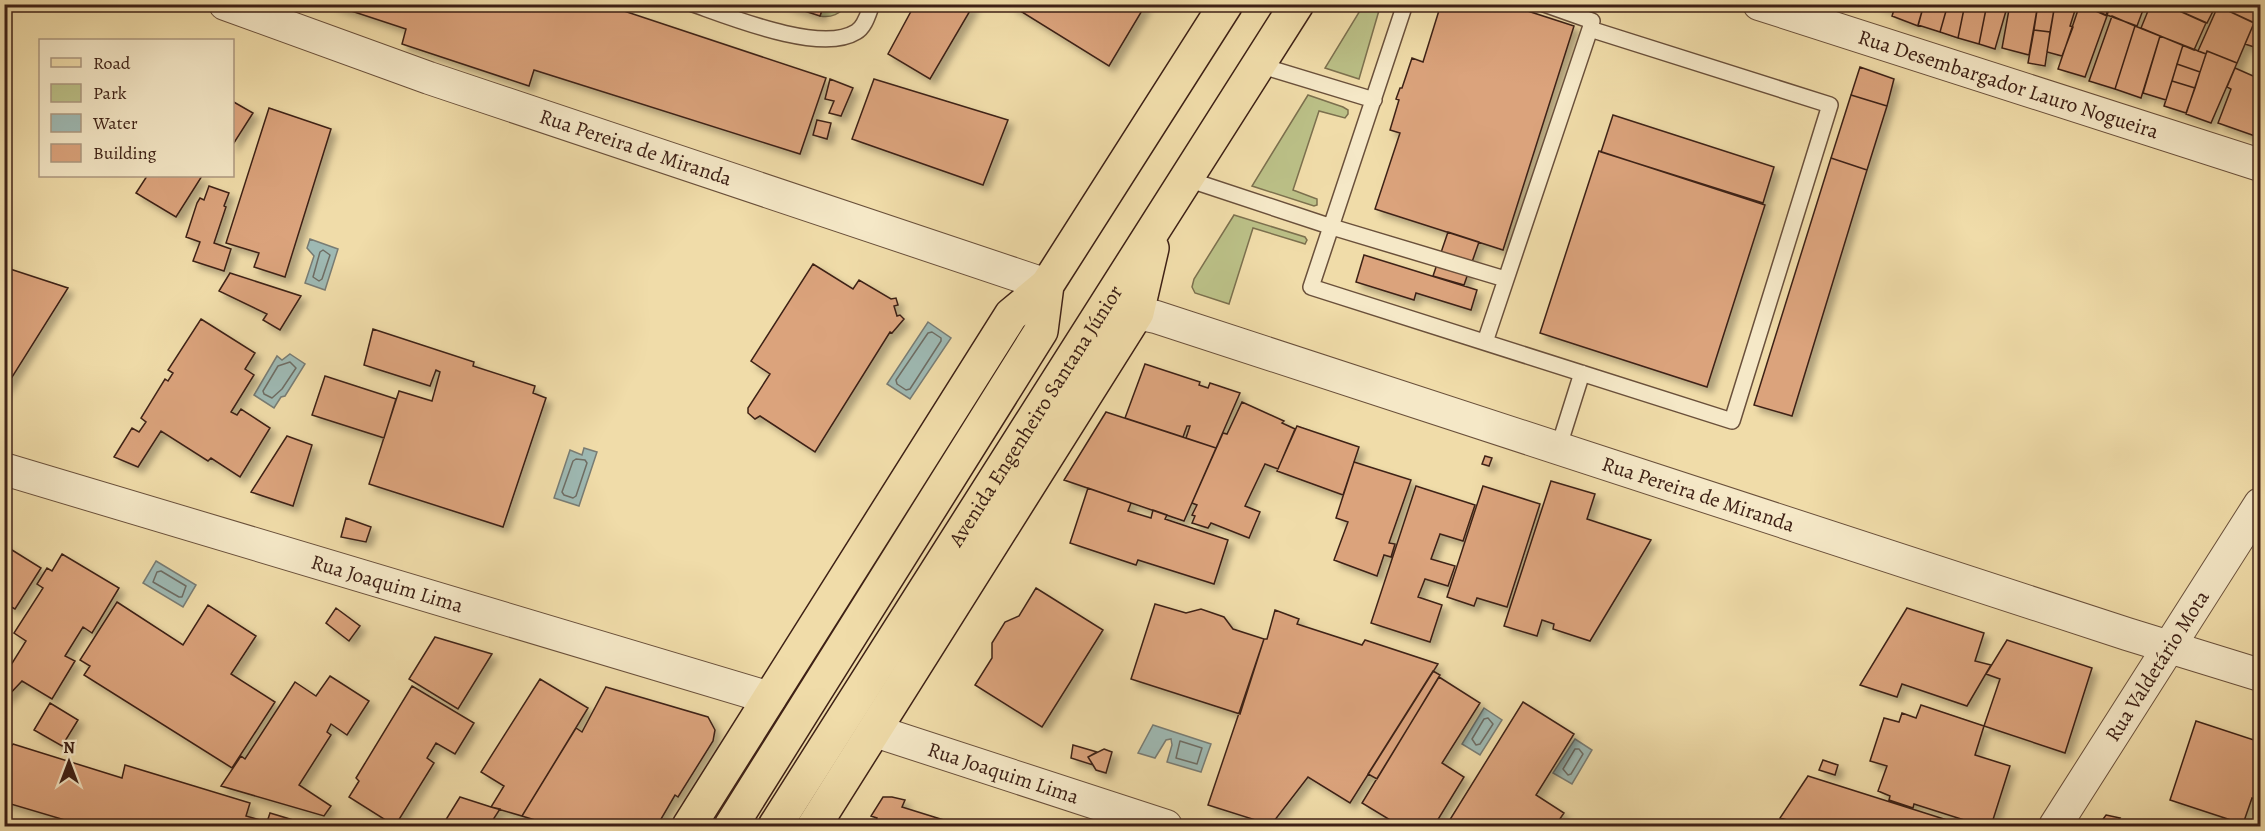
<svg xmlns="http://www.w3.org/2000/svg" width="2265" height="831" viewBox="0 0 2265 831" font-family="Alegreya,serif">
	<defs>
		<filter id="shadow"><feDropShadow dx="5.5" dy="5.5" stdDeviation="3" flood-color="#0004"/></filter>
	</defs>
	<rect width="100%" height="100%" fill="#f0dca9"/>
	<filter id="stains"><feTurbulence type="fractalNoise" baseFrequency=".00333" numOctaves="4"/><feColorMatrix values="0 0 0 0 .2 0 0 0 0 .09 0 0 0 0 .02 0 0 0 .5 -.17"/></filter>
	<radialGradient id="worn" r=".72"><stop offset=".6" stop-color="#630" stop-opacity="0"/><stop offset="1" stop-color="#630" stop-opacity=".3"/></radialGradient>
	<!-- green -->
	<path fill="#bbc087" stroke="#7c704e" stroke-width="1.5" d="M1364 4 1380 7 1359 79 1325 68Z
		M824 5V4L846 5C841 14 831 18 820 16Z
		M1308 95 1343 107 1348 110V114L1345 118 1319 111 1293 190 1317 199V205L1314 206 1252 186Z
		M1234 215 1305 237 1307 240 1305 244 1302 243 1253 228 1229 304 1195 293 1192 287 1194 279Z"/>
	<!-- water -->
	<path fill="#9eb9b3" stroke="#787c74" stroke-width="1.5" d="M310 239 338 249 325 290 305 283 314 256 307 248Z
		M928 322 951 338 910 399 887 384Z
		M290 354 305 364 285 396 281 397 274 408 254 395 277 356 282 360Z
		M584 448 597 452 579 506 554 498 570 450 582 455Z
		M156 561 196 585 183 607 143 583Z
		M1484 708 1502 720 1480 755 1462 744Z
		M1153 725 1211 744 1201 772 1167 762 1172 745 1171 739 1166 740 1155 758 1138 753Z
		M1575 739 1592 750 1572 784 1553 773Z"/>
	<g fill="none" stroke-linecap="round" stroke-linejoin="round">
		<!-- shore -->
		<path stroke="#6e6d64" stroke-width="1.5" d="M323 250 330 255 322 279 319 281 313 277 320 252Z
			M932 332 941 338V341L910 389 906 390 897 384 896 380 928 333Z
			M290 362 296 368 282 389 272 398 264 394 263 391 278 366Z
			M576 459 585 460 587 463 576 496 573 498 564 495 562 492 573 461Z
			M161 571 186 586 182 597H179L153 582 157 572Z
			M1488 718 1493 724 1480 744 1476 745 1472 739 1484 719Z
			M1180 741 1202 748 1197 764 1176 758Z
			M1575 749H1579L1583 754 1571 774 1568 775 1563 769Z"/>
	</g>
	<!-- building -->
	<path fill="#dba37c" stroke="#3e2116" stroke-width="1.5" filter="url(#shadow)" d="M330 4H603L826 78 800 154 534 70 529 86 402 44 406 29Z
		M783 4H824L820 16Z
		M915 4H974L930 79 888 54Z
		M1009 4H1146L1109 66Z
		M1441 4H1506L1574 26 1503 250 1375 209 1400 133 1390 130 1399 100 1396 99 1400 88H1402L1412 58 1423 62Z
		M1875 4H1896L1894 10Z
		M1896 4H1924L1918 26 1892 16Z
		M1924 4H1948L1940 32 1918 25Z
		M1948 4H1965L1958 38 1940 32Z
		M1965 4H1987L1979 44 1958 38Z
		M1987 4H2008L1995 49 1979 44Z
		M2010 4H2038L2029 55 2002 48Z
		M2038 4H2055L2050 32 2034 30Z
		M2055 4H2077L2070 26 2073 27 2062 56 2047 52Z
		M2080 4 2107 16 2085 77 2058 69Z
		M2081 4H2110L2106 15Z
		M2111 4H2130L2143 10 2137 26 2107 15Z
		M2130 4H2144L2143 10Z
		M2148 4H2164L2206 23 2194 50 2141 28 2150 6Z
		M2164 4H2205L2214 9 2207 23Z
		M2205 4H2221L2217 10Z
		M2222 4H2260L2259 25 2220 7Z
		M2218 6 2254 23 2237 63 2207 51 2206 54 2198 51Z
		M2112 16 2135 26 2115 89 2089 81Z
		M2254 23 2260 26V49L2245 44Z
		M2135 26 2160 36 2141 98 2115 89Z
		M2034 30 2050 32 2045 66 2028 63Z
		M2160 36 2183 45 2166 100 2143 93Z
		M2183 45 2206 54 2200 72 2177 64Z
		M2207 51 2237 63 2211 123 2186 114Z
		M2260 59V79L2254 76Z
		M2177 64 2200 72 2195 88 2172 81Z
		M1860 67 1894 79 1887 106 1851 95Z
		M2235 68 2260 79V118L2255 136 2218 123 2231 89 2227 87Z
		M830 79 853 88 841 116 829 113 834 101 825 99Z
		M874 79 1008 120 983 185 852 139Z
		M2172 81 2195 88 2186 113 2164 106Z
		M1851 95 1887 106 1867 170 1831 158Z
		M232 101 253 113 232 146Z
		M269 108 331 129 285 277 254 267 259 253 226 243Z
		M1613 115 1774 167 1763 203 1601 152Z
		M817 120 831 123 827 139 813 135Z
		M1599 151 1765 205 1707 387 1540 333Z
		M1831 158 1867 170 1792 416 1754 405Z
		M147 176H202L176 217 136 193Z
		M209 186 229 193 224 206 226 207 214 243 231 249 224 271 193 261 200 242 186 237 197 203 200 198 204 200Z
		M1448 232 1479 242 1464 285 1433 276Z
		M1364 255 1477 290 1471 310 1416 293 1414 300 1356 282Z
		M813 264 853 289 859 280 891 299 896 298 898 305 894 306 897 316 900 315 904 319 892 333 890 332 815 452 760 416 755 419 748 413V408L770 374 751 361Z
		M4 267 68 288 4 390Z
		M230 273 301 296 280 330 263 320 267 314 219 291Z
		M201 319 255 353 245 369 254 375 231 412 237 415 241 409 270 428 240 477 211 458 208 461 161 431 138 467 114 457 132 428 139 432 146 422 141 418 165 379 168 381 173 373 168 370Z
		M373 329 474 362 473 366 535 386 533 393 546 398 503 527 369 484 399 391 432 401 440 372 436 370 430 386 364 365Z
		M1145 364 1200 382 1199 385 1208 388 1210 383 1240 393 1216 448 1186 438 1190 426H1187L1183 437 1125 418Z
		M325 376 396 399 384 438 312 415Z
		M1242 402 1284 421 1282 423 1295 429 1278 469 1265 464 1245 506 1260 512 1249 538 1211 523 1208 528 1192 523 1195 516 1192 515 1197 505 1192 503 1223 433 1227 434Z
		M1106 412 1216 448 1184 521 1064 480Z
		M1297 426 1359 447 1343 495 1277 471Z
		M287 436 312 445 293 506 251 492Z
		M1485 456 1492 458 1489 466 1482 464Z
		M1354 462 1411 480 1389 543 1395 544 1391 557 1384 555 1377 576 1334 560 1348 522 1336 518Z
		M1551 481 1595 494 1587 519 1651 540 1590 641 1553 629 1554 624 1542 620 1537 636 1504 626Z
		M1416 486 1475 505 1463 541 1440 534 1431 559 1455 566 1448 586 1425 579 1418 597 1442 605 1430 642 1371 623Z
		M1483 486 1540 504 1507 607 1477 598 1474 606 1447 597Z
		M1088 488 1131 503 1128 511 1151 518 1153 510 1167 515 1165 519 1228 540 1214 584 1138 560 1136 565 1070 543Z
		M346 518 371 527 366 542 341 537Z
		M4 545 41 568 15 609 4 603Z
		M62 554 119 588 92 633 83 627 65 656 75 661 52 699 22 681 4 700V661L11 665 26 641 14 633 43 588 37 584 47 568 52 571Z
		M1036 588 1103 630 1042 727 975 685 992 658V643L1005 622 1019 616Z
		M117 602 183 645 208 605 256 636 231 674 275 702 232 768 84 675 90 666 80 660Z
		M1155 604 1186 613 1201 609 1224 617 1233 629 1264 639 1240 714 1131 679Z
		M336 608 360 626 349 641 326 623Z
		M1907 608 1984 633 1975 661 1991 665 1967 706 1902 684 1897 697 1860 685Z
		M1275 610 1299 619 1297 624 1362 645 1365 640 1438 664 1350 803 1308 777 1271 825 1208 805 1264 639H1267Z
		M435 637 492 654 458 709 409 679Z
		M2007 640 2092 668 2065 753 1984 726 2000 679 1986 674Z
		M1433 671 1440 675 1377 779 1368 774Z
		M330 676 369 701 347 735 331 724 327 732 331 735 299 785 331 806 324 816 221 786 241 756 245 759 295 682 316 696Z
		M1439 677 1480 703 1442 763 1464 777 1434 826H1400L1362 803Z
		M540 679 588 708 522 816 491 807 504 786 481 772Z
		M412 686 474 723 455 754 436 743 427 758 434 763 395 826 349 797 359 781 356 778Z
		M606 687 708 717 715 730 713 741 678 797 675 795 657 826H590L584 823 582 826H554L522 816 576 728 582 732Z
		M1523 702 1574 734 1536 795 1564 813 1555 826H1446Z
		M50 703 78 720 62 746 34 730Z
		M1921 705 1984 726 1975 755 2010 766 1991 826H1983L1914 804 1913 808 1889 800 1890 796 1878 791 1887 766 1870 761 1884 718 1899 722 1902 713 1916 718Z
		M2196 721 2260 742V801L2252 798 2243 824 2170 800Z
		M13 744 122 778 125 765 250 803 246 816 267 822 270 813 313 826H85L4 802V756Z
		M1073 745 1097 752 1088 757 1093 765 1071 758Z
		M1104 749 1112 752 1106 773 1096 770 1088 757Z
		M1823 760 1838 765 1835 775 1819 770Z
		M1808 776 1966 826H1809L1780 818Z
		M460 797 491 807 500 809 489 826 472 822 470 826H442Z
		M883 797H892L905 800 902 807 963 826H874L877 818 871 816Z
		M2106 815 2120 818 2114 826H2098Z"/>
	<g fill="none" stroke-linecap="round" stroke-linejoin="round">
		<!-- service casing -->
		<g stroke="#6a503b" stroke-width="18">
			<path id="service" d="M693 4C730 17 821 54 856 32 865 27 868 14 872 4
				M1405 4 1311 287 1732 421 1830 105 1590 29 1592 21 1544 4
				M1259 65 1374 100
				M1187 179 1332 227 1505 279
				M1485 342 1590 29
				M1558 449 1582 373"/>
		</g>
		<!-- minor casing -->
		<g stroke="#6a503b" stroke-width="34">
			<g id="minor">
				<path id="s1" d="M225 4 429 78 1047 285"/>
				<path id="s2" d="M1759 4 2260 165"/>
				<path id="s3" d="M1137 313 1156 317 2127 634 2260 675"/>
				<path id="s4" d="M4 469 770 698"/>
				<path id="s5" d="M875 731 1166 826"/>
				<path id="s6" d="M2055 826 2260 504"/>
			</g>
		</g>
		<!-- primary casing -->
		<g stroke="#3e2116" stroke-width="36">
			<g id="primary">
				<path d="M689 826 1011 315 1047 285"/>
				<path d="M731 826 1041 331 1047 285 1226 4"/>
				<path id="s7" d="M775 826 1297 4"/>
				<path d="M814 826 1137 313 1152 248"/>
			</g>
		</g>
		<!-- service -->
		<use href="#service" stroke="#f5e8c7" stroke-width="15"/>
		<!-- minor -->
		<use href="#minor" stroke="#f5e8c7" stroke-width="32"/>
		<!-- primary -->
		<use href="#primary" stroke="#f0dca9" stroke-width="33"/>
	</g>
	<g text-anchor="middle" stroke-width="4.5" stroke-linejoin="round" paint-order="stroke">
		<!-- street labels -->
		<g font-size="21" fill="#3e2116" stroke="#f5e8c7">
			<text dy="7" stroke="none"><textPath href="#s2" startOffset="262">Rua Desembargador Lauro Nogueira</textPath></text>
			<text dy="7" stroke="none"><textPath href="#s1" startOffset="435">Rua Pereira de Miranda</textPath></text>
			<text dy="7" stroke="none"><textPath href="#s7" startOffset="486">Avenida Engenheiro Santana Júnior</textPath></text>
			<text dy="7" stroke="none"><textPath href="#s3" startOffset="590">Rua Pereira de Miranda</textPath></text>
			<text dy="7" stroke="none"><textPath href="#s4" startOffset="400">Rua Joaquim Lima</textPath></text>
			<text dy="7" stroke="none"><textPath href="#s6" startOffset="190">Rua Valdetário Mota</textPath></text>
			<text dy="7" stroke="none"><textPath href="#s5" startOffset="135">Rua Joaquim Lima</textPath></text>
		</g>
	</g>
	<!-- margin -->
	<rect width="2265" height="831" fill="none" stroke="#f0dca9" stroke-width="24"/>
	<rect x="6" y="6" width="2253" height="819" fill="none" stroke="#3e2116" stroke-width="3"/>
	<rect x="12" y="12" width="2241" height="807" fill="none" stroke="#3e2116" stroke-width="1.5"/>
	<!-- legend -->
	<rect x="39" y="39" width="195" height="138" fill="#f5e8c7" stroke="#ac9880" stroke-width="1.5"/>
	<rect x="51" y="58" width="30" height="9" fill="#f0dca9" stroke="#ac9880" stroke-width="1.5"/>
	<text x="93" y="69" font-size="18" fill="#3e2116">Road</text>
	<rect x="51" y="84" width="30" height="18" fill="#bbc087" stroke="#ac9880" stroke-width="1.5"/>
	<text x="93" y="99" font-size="18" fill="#3e2116">Park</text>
	<rect x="51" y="114" width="30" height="18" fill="#9eb9b3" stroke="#ac9880" stroke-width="1.5"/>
	<text x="93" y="129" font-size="18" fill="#3e2116">Water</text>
	<rect x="51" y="144" width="30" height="18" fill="#dba37c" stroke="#ac9880" stroke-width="1.5"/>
	<text x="93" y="159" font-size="18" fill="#3e2116">Building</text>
	<!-- north arrow -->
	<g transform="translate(69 762)" stroke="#f5e8c7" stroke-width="4.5" paint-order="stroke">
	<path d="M0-4.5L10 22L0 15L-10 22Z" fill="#3e2116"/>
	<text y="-9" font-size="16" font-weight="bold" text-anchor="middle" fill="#3e2116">N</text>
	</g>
	<rect width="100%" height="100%" filter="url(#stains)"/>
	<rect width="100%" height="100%" fill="url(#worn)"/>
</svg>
